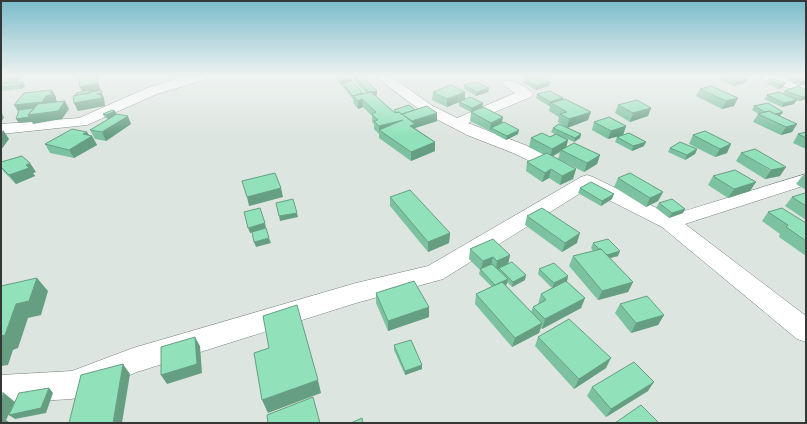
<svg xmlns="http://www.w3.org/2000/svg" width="807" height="424" viewBox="0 0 807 424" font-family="'DejaVu Sans',sans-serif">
	<rect width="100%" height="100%" fill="#dce5e0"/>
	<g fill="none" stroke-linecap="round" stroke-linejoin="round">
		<!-- minor casing -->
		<g stroke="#7a827e" stroke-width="1">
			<path id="minor" d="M187 76H208L207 79 157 94 87 125 1 134V124L79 118 147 88Z
				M375 76H391L431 105 457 118 515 93 502 84 504 81C513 79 528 87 533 94L531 97 468 123 525 145 567 165 570 169 567 173 561 174 555 173 513 153 467 135 421 111Z
				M761 76H780L806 85V94L762 79Z
				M806 174V185L685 224 806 316V342L797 339 662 227 587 189 443 279 356 303 137 372 72 399 1 403V375L72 371 133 348 356 283 428 266 581 177 587 175 593 177 671 215Z"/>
		</g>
		<!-- minor -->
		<use href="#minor" fill="#fff" fill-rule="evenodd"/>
	</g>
	<!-- wall -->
	<path fill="#7dc2a0" d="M1 76H34L23 77 16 82H23L25 86 21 89 1 91Z
		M334 76H350L352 79 353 82 363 93H366L354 80V76L377 91V95H375L394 112V110H415L437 113V121L415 128 435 142V151L411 161 379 138V134L374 129V124L372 122V116L363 107 358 109 354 104 353 99 343 87V85H341Z
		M719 76H740L747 79 745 83 734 86 720 80 721 77Z
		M790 77H806V84L799 86 788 81Z
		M524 79 549 86 536 90 523 83Z
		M769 80 786 83 783 87 779 89 767 84Z
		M464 85 489 88 488 92 476 96 464 89Z
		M711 86 734 106 722 109 696 96 700 89Z
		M785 91 806 99 799 101 796 100 794 104 782 107 764 99 767 95 783 94Z
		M433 92H465V100L483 103 482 107 503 117 502 123 518 134 506 140 491 132V130L490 131 470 121 471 112 459 106V102L447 107 432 100Z
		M537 94 563 98V99L588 120 567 128 581 134 580 138 574 142 563 137 568 140 566 147 600 155 597 164 584 172 558 159 560 152 552 156 576 169 573 179 560 185 549 178 542 182 526 171 527 162 544 155 529 147 531 138 550 137 555 134 551 132 553 128 566 127 558 122 559 117 549 111 550 106H549L536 98Z
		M618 105 651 108 648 116 630 122 615 113Z
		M754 106 780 116 797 124 792 132 781 135 753 122 758 114H759L752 110Z
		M115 111 116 114 131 124 106 141 95 139 90 130 108 119 105 118 103 114Z
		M594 122 626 126 623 135 608 139 592 130Z
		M705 131 727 153 715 157 689 144 693 135Z
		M87 132 89 135 92 136 97 145 74 158 50 153 45 144Z
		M806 132V149L793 143 798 134Z
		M617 137 644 146 632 151 615 142Z
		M670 148 697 149 695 154 685 160 668 152Z
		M741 153 780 176 765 179 736 161Z
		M1 162 36 172 33 173 35 176 16 184 4 172 1 168Z
		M806 174V190L796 184 803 175Z
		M713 176 756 182 750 191 728 198 708 185Z
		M618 178 663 192 658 201 646 207 614 187Z
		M580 188 612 199 601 206 578 193Z
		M806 194V220L785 206 792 197Z
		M390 197 450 233 449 243 428 252 390 206Z
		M659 203 683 213 669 218 656 208Z
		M768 212 806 223V256L779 237 780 234 762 221Z
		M527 216 577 243 562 252 525 225Z
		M593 243 618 256 610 258 633 282 628 292 598 300 569 266 573 256 593 251 591 248Z
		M470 249 510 255 508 264 525 280 512 287 507 282V284L506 285 531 312 533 307 538 304 541 294 552 288 538 274 539 269 568 276 567 281H566L585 298 581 308 542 329 541 328 539 333 512 347 475 304 476 294 492 287 479 274 480 270 469 259Z
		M376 293 429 307V317L388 331 376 303Z
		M620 304 664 315 658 325 631 333 615 313Z
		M538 337 606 368 574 389 535 346Z
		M394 345 422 365V369L405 375 394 350Z
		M592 387 648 391 606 417 587 396Z"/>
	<!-- shaded-wall -->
	<path fill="#669e82" d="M10 76H34L23 77 12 85 8 78Z
		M96 76 98 81 101 91 104 98 105 106 78 111 74 103 84 95 80 87Z
		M352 79 353 83H343V85H341L340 81Z
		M747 79 745 83 734 86 736 82Z
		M806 80V84L799 86 801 82Z
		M23 82 25 86 21 89 19 85Z
		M550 82 549 86 536 90 537 86Z
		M786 83 783 87 779 89 781 85Z
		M489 88 488 92 476 96 477 92Z
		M52 90 56 97V99L57 101 55 103 65 101 69 109 62 119 33 124 32 122 19 123 16 119 19 113 14 105 46 96 50 93Z
		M377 91V95L369 97V93Z
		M465 92V100L447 107V99Z
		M806 96V99L799 101 802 97Z
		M563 98 562 102 551 103 550 106H549L550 102Z
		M738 98 734 106 722 109 726 101Z
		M362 99 363 107 358 109V101Z
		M797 100 794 104 782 107 784 103Z
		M483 103 482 107 471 112 472 108Z
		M651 108 648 116 630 122 633 113Z
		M115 111 117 115 108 119 106 115Z
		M591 112 588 120 567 128 569 119Z
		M783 112 780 116 768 119 770 115Z
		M2 113 4 118 1 122V114Z
		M437 113V121L415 128 414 133 410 126 412 125V121Z
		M128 116 131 124 106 141 102 132Z
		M503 117 501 125 491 128V130L490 131 491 123Z
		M403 120 379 130V126Z
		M797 124 792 132 781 135 786 127Z
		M626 126 623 135 608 139 611 131Z
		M3 130 9 139 1 150V133Z
		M519 130 518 134 506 140 507 136Z
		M87 132 90 137 92 136 97 145 74 158 69 150 83 134Z
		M581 134 580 138 574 142 575 138Z
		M568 140 566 148 561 150 560 152 550 158 552 149Z
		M435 142V151L411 161V152Z
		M646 142 644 146 632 151 633 146Z
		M731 144 727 153 715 157 720 149Z
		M697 149 695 154 685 160 687 155Z
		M600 155 597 164 584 172 587 163Z
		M30 163 36 172 33 173 35 176 16 184 9 175 26 165Z
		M786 167 780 176 765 179 771 170Z
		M551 169 549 178 542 182 545 173Z
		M576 169 573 179 560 185 562 176Z
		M756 182 750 191 728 198 734 189Z
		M281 188 283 197 249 206 247 197Z
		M663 192 658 201 646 207 650 198Z
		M614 194 612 199 601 206 602 201Z
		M685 209 683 213 669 218 672 213Z
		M297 213 298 217 280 221 279 216Z
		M265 223 266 228 250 233 248 228Z
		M450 233 449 243 428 252V242Z
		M580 233 577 243 562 252 565 243Z
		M269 238 271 243 256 247 254 242Z
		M620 251 618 256 602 260 604 255Z
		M510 255 508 265 499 268V269L496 271 497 261Z
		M493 257 491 266 481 270 483 261Z
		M526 275 525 280 512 287 513 282Z
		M568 276 567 281 552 288 554 283Z
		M37 278 48 291 41 315 28 318 18 348 13 350 8 365 1 366V336L16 304Z
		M508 279 507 284 495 290 496 285Z
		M633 282 628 292 598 300 602 291Z
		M585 298 581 308 542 329 545 319Z
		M429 307V317L388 331V321Z
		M664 315 658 325 631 333 636 323Z
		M542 323 539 333 512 347 515 338Z
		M195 337 200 346 202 373 167 384 161 375Z
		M611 358 606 368 574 389 579 379Z
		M123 364 130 374 122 423H113Z
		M422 365V369L405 375V371Z
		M318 380 321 393 268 413 262 400Z
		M654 382 648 391 606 417 611 409Z
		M49 388 53 393 46 413 15 419 9 415Z
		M4 393 15 402 6 420 10 423H1V400Z"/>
	<!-- building -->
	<path fill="#91e2ba" stroke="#669e82" d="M1 76H10L8 78H1Z
		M81 76H96L98 83 80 87 78 77Z
		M336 76H350L352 79 340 81Z
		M354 76H362L377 91 369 92Z
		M535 76H538L550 82 537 86 524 79Z
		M740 76 747 79 736 82 722 77Z
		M795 76H803L806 77V80L801 82 790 77Z
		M773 79 786 83 781 85 769 80Z
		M352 81 363 93 353 96 343 83Z
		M23 82 19 85 1 87V84Z
		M476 82 489 88 477 92 464 85Z
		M451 85 465 92 447 99 433 92Z
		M711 86 738 98 726 101 700 89Z
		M798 86 806 90V96L802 97 785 91Z
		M52 90 50 93H53L51 95 46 96 42 102 14 105 24 93Z
		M89 90 90 93 76 95V93Z
		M101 90V93L97 94 101 95 102 98 74 103 73 96Z
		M550 91 563 98 550 102 537 94Z
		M371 92 395 113 399 112 415 124 410 126 435 142 411 152 379 130 403 120 379 126 374 121 378 120 372 114 376 112 362 99 358 101 353 96Z
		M779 92 797 100 784 103 767 95Z
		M470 97 483 103 472 108 459 102Z
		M565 99 591 112 569 119 560 114 567 112 551 103Z
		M637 100 651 108 633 113 618 105Z
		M65 101 58 111 28 115 38 104Z
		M768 103 783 112 775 114 769 111 765 112 754 106Z
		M409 105 415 110 402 114V115L399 112 397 113 394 110Z
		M427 106 437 113 412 121 402 114Z
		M483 107 503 117 491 123 471 112Z
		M34 108 28 115 29 117 16 119 19 110Z
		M112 110 115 111 106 115 103 114Z
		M769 111 797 124 786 127 758 114Z
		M117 114 128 116 102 132 90 130Z
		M609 117 626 126 611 131 594 122Z
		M504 122 519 130 507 136 491 128Z
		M559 124 581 134 575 138 553 128Z
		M72 129 87 132 83 134 92 136 69 150 45 144Z
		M705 131 731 144 720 149 693 135Z
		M806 132V138L798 134Z
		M542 133 550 137 556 134 568 140 552 149 531 138Z
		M629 133 646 142 633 146 617 137Z
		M680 142 697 149 687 155 670 148Z
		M574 143 600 155 587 163 561 150Z
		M755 149 786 167 771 170 741 153Z
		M547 153 576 169 562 176 551 169 545 173 527 162Z
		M22 156 30 163 26 165 29 168 9 175 1 167V162Z
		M735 170 756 182 734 189 713 176Z
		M275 173 281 188 247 197 242 181Z
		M630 173 663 192 650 198 618 178Z
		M591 182 614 194 602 201 580 188Z
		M410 190 450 233 428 242 390 197Z
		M805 193 806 194V206L792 197Z
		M293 199 297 213 279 216 276 203Z
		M672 199 685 209 672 213 659 203Z
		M260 208 265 223 248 228 244 212Z
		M542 208 580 233 565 243 527 216Z
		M782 208 806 223V241L786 227 788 225 768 212Z
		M266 228 269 238 254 242 252 232Z
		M493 239 510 255 497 261 493 257 483 261 470 249Z
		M608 239 620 251 607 255 601 249H599L593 243Z
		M601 249 633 282 602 291 573 256Z
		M512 262 526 275 513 282 499 268Z
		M554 263 568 276 554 283 539 269Z
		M492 264 508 279 495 285 480 269Z
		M37 278 29 301 16 304 5 335 1 336V286Z
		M414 281 429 307 388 321 376 293Z
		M566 281 585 298 545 319 533 307 546 300 541 294Z
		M502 282 542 323 515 338 476 294Z
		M647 296 664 315 636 323 620 304Z
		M297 305 318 380 262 400 254 353 269 348 263 316Z
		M569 319 611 358 579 379 538 337Z
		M195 337 197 364 161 375V347Z
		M411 340 422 365 405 371 394 345Z
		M634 362 654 382 611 409 592 387Z
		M123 364 113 423H69L81 375Z
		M49 388 41 408 9 415 19 393Z
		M1 393H4L1 400Z
		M313 397 320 423H268L267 415Z
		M641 405 659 423H615Z
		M362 418 363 423H351Z"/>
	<!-- sky -->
	<linearGradient id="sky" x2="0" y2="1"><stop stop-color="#7abbcb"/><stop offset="0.56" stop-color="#eff3f1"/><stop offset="1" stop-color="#eff3f1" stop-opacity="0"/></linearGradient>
	<rect width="807" height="136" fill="url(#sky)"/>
	<!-- border -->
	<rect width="807" height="424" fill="none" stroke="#343735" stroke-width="4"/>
</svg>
